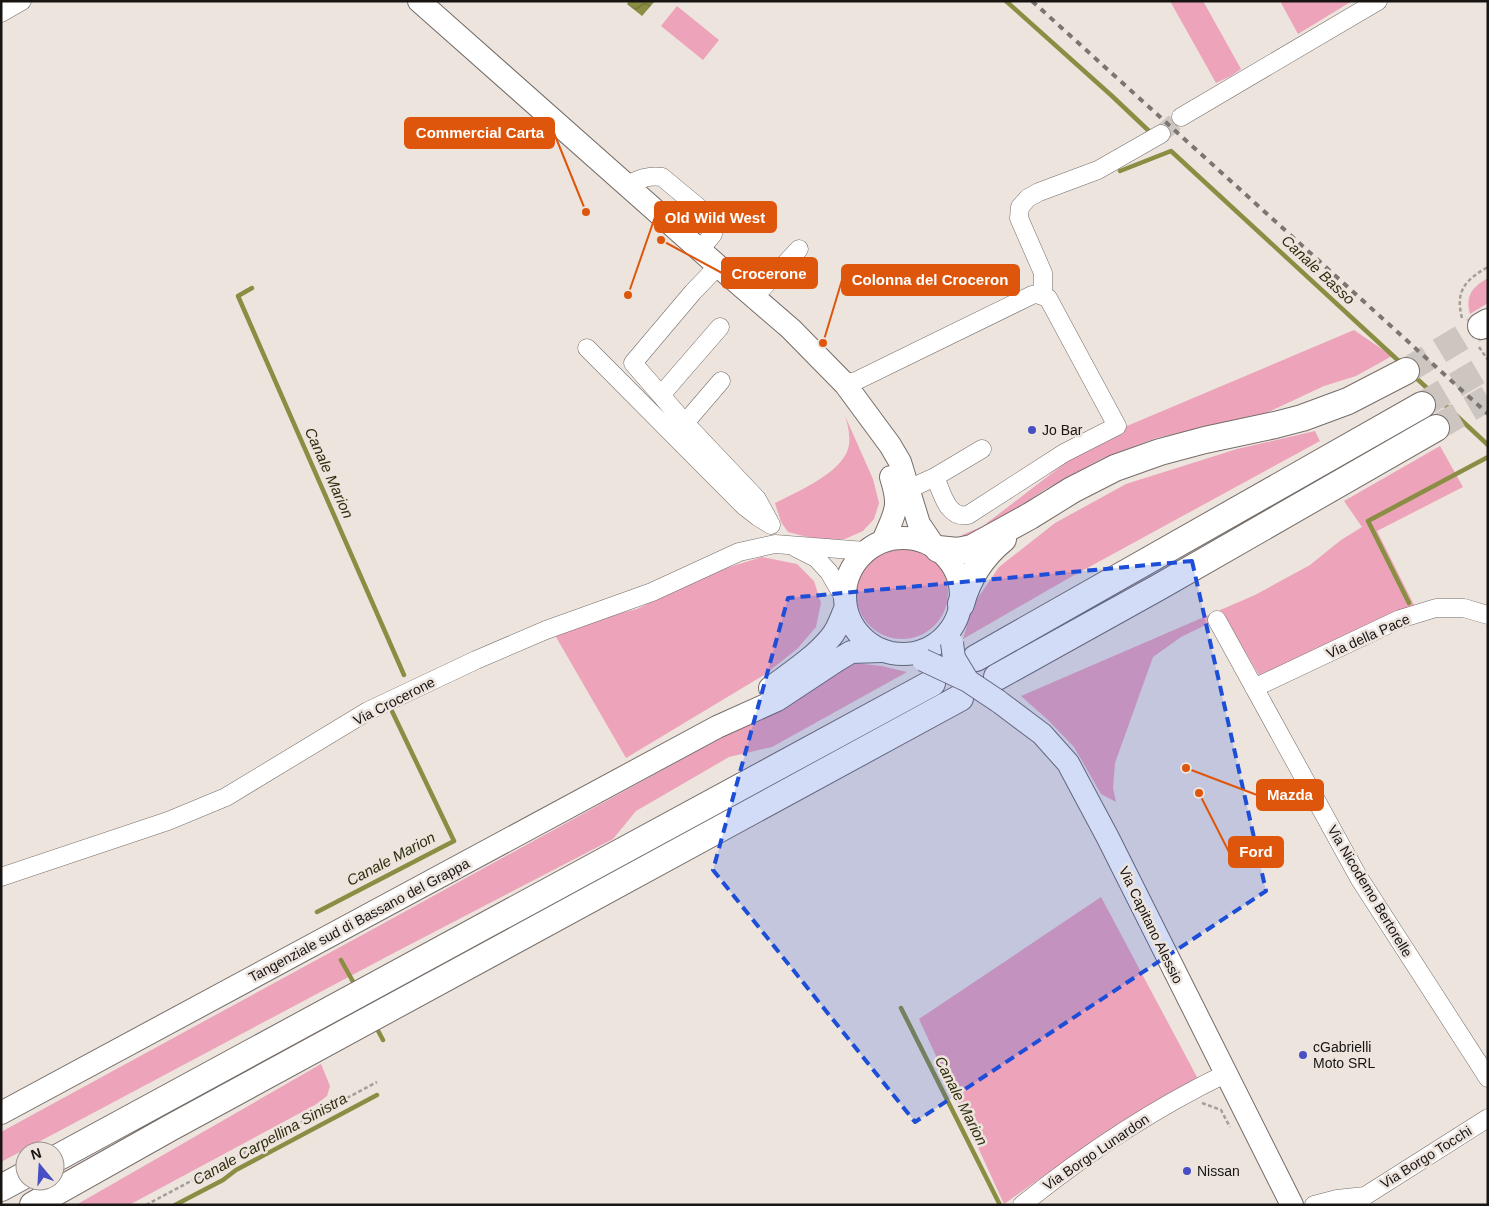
<svg xmlns="http://www.w3.org/2000/svg" width="1489" height="1206" viewBox="0 0 1489 1206" font-family="Helvetica,sans-serif">
	<defs>
		<pattern id="water-waves" width="16" height="10" patternUnits="userSpaceOnUse" patternTransform="scale(1.25)"><rect width="16" height="10" fill="#8a8e43"/><path d="M0 5q4-4 8 0t8 0" fill="none" stroke="#707337"/></pattern>
	</defs>
	<rect width="100%" height="100%" fill="#ede4de"/>
	<!-- grass -->
	<path fill="#eda3b9" d="M1170 1H1203L1241 69 1231 76 1216 83Z
		M1280 1H1352L1298 34Z
		M677 6 719 40 703 60 661 26Z
		M1488 278V303L1470 314C1465 296 1472 287 1488 278Z
		M1354 330 1392 356 1356 376 1324 386 1264 414 1156 438 1101 459 1044 490 997 522 962 539V535L983 526 1068 461 1108 434Z
		M845 416 873 479 879 503 874 519 863 531 845 539 823 541 788 532 781 522 775 503C797 492 834 476 846 454 852 442 849 428 845 416Z
		M1315 431 1320 441 1069 578 963 639 973 605 999 567 1055 523 1126 484 1237 449Z
		M1440 446 1463 487 1377 531 1415 607 1260 677 1224 616 1181 637 1153 657 1115 763 1113 788 1116 802 1101 794 1074 747 1048 720 1021 696 1255 595 1310 565 1341 540 1362 527 1344 501Z
		M856 593a46 46 0 1 1 92 0a46 46 0 1 1-92 0Z
		M762 557 797 564 814 581 821 603 816 627 797 649 764 675 626 758 552 630 637 609 710 573Z
		M853 663 882 666 907 672 772 747 729 757 636 811 613 839 388 956 1 1162V1132L375 928 770 711Z
		M1101 897 1198 1079 1104 1133 1004 1204 919 1019Z
		M321 1064 330 1086 327 1096 315 1105 129 1205H76Z"/>
	<!-- water -->
	<path fill="url(#water-waves)" d="M629 1H655L642 16 627 4Z"/>
	<g fill="none" stroke-linecap="round" stroke-linejoin="round">
		<!-- stream -->
		<path stroke="#8a8e43" stroke-width="4.5" d="M1006 1 1112 96 1150 132 1147 134
			M1120 171 1171 151 1402 364
			M252 288 238 296 404 675
			M1413 375 1488 445
			M1409 603 1368 521 1488 457
			M317 912 454 841 390 707
			M341 960 356 987
			M901 1008 1000 1205
			M375 1025 383 1040
			M175 1205 223 1180 236 1170 377 1095"/>
		<!-- minor-tunnel -->
		<path stroke="#cdc5bf" stroke-width="18" stroke-dasharray="18 9" stroke-linecap="butt" d="M1161 134 1181 117"/>
		<!-- highway-tunnel -->
		<path stroke="#cdc5bf" stroke-width="26" stroke-dasharray="26 13" stroke-linecap="butt" d="M1406 371 1481 326
			M1422 405 1488 366
			M1436 428 1488 398"/>
		<!-- minor casing -->
		<g stroke="#756d68" stroke-width="19">
			<path id="minor" d="M1 13 22 1
				M1181 117 1378 1
				M627 185C639 179 649 175 662 177L709 216 713 234 700 250
				M718 266 693 292 633 363 685 423 721 381
				M1043 295V273L1019 218 1020 207 1028 198 1039 192 1098 170 1161 134
				M754 297 799 249
				M587 348 744 506 758 517 771 525
				M845 384 856 381 1032 295 1037 294 1048 298 1117 426 1064 453 968 515C947 519 942 492 935 477
				M661 395 720 327
				M685 423 757 499 769 521
				M909 489 935 477 982 449
				M796 548 816 558 829 572 844 598
				M1217 620 1359 878 1488 1078
				M1254 688 1400 619 1436 608H1464L1488 615
				M1 877 168 821 226 797 368 711 476 660 546 630 652 592 739 552 775 544 865 551
				M1022 1205C1085 1154 1153 1109 1225 1074
				M1314 1205 1337 1199 1365 1196
				M1357 1205 1365 1196 1488 1118"/>
		</g>
		<!-- major casing -->
		<g stroke="#756d68" stroke-width="24">
			<path id="major" d="M419 1 718 266 791 329 845 384 890 445 900 462 919 524 934 546
				M845 596a58 58 0 1 1 116 0a58 58 0 1 1-116 0Z
				M883 541C895 512 901 508 891 477
				M770 688C790 673 815 657 831 637 838 629 841 618 845 609
				M998 701 1042 734 1068 763 1108 838 1292 1205
				M1 1113 717 727 777 700 836 661 851 652 881 651"/>
		</g>
		<!-- highway casing -->
		<g stroke="#756d68" stroke-width="28">
			<path id="highway" d="M1481 326 1488 322
				M938 549 958 551 972 548 1030 516 1072 490 1115 468 1160 452 1205 440 1275 425 1302 418 1348 401 1406 371
				M961 604C968 578 982 556 1003 539
				M976 658 1422 405
				M997 677 1159 587 1436 428
				M55 1159 932 683
				M1 1188 25 1175
				M33 1205 170 1128 960 698"/>
		</g>
		<!-- path -->
		<path stroke="#a49e99" stroke-width="2.5" stroke-dasharray="4 2.5" stroke-linecap="butt" d="M1462 318C1455 291 1465 280 1488 267
			M1479 347 1488 360
			M1202 1103 1221 1110 1230 1127
			M146 1205 377 1082"/>
		<!-- minor -->
		<use href="#minor" stroke="#fff" stroke-width="18"/>
		<!-- major -->
		<use href="#major" stroke="#fff" stroke-width="22"/>
		<!-- highway -->
		<use href="#highway" stroke="#fff" stroke-width="26"/>
		<!-- rail -->
		<path stroke="#7a7571" stroke-width="4" stroke-dasharray="6 6" stroke-linecap="butt" d="M1032 1 1488 414"/>
		<!-- major-bridge casing -->
		<g stroke="#756d68" stroke-width="24" stroke-linecap="butt">
			<path id="major-bridge" d="M952 643 954 658 968 681
				M923 660 968 681 998 701"/>
		</g>
		<!-- major-bridge -->
		<use href="#major-bridge" stroke="#fff" stroke-width="22"/>
	</g>
	<!-- marked area -->
	<path fill="#1d4ed8" fill-opacity="0.2" stroke="#1d4ed8" stroke-width="4" stroke-dasharray="10 6" stroke-linejoin="round" d="M1192 561 1266 891 915 1122 713 870 788 598Z"/>
	<!-- markers -->
	<g fill="#484ec3" stroke="#ede4de" stroke-width="2">
		<circle cx="1032" cy="430" r="5"/>
		<circle cx="1303" cy="1055" r="5"/>
		<circle cx="1187" cy="1171" r="5"/>
	</g>
	<g text-anchor="middle" stroke-width="5" stroke-linejoin="round" paint-order="stroke">
		<!-- poi labels -->
		<g font-size="14" fill="#171412" stroke="#ede4de" text-anchor="start">
			<text x="1042" y="435">Jo Bar</text>
			<text x="1313" y="1052">cGabrielli<tspan x="1313" dy="16">Moto SRL</tspan></text>
			<text x="1197" y="1176">Nissan</text>
		</g>
		<!-- street labels -->
		<g font-size="14" fill="#171412" stroke="#ede4de">
			<text transform="translate(1368 636) rotate(-24)" y="5">Via della Pace</text>
			<text transform="translate(394 701) rotate(-27)" y="5">Via Crocerone</text>
			<text transform="translate(1370 891) rotate(59)" y="5">Via Nicodemo Bertorelle</text>
			<text transform="translate(359 920) rotate(-28)" y="5">Tangenziale sud di Bassano del Grappa</text>
			<text transform="translate(1151 925) rotate(64)" y="5">Via Capitano Alessio</text>
			<text transform="translate(1096 1152) rotate(-34)" y="5">Via Borgo Lunardon</text>
			<text transform="translate(1426 1157) rotate(-32)" y="5">Via Borgo Tocchi</text>
		</g>
		<!-- water labels -->
		<g font-size="15" font-style="italic" fill="#2d2e0d" stroke="#ede4de">
			<text transform="translate(1318 270) rotate(43)" y="5">Canale Basso</text>
			<text transform="translate(329 473) rotate(66)" y="5">Canale Marion</text>
			<text transform="translate(391 859) rotate(-28)" y="5">Canale Marion</text>
			<text transform="translate(961 1101) rotate(63)" y="5">Canale Marion</text>
			<text transform="translate(270 1139) rotate(-29)" y="5">Canale Carpellina Sinistra</text>
		</g>
	</g>
	<!-- callouts -->
	<path fill="none" stroke="#de560c" stroke-width="2" d="M586 212L554 133M628 295L655 217M661 240L722 273M823 343L842 280M1186 768L1257 795M1199 793L1229 852"/>
	<g fill="#de560c" stroke="#ede4de" stroke-width="2">
		<circle cx="586" cy="212" r="5"/>
		<circle cx="628" cy="295" r="5"/>
		<circle cx="661" cy="240" r="5"/>
		<circle cx="823" cy="343" r="5"/>
		<circle cx="1186" cy="768" r="5"/>
		<circle cx="1199" cy="793" r="5"/>
	</g>
	<g fill="#de560c" stroke="#de560c" stroke-width="2">
		<rect x="405" y="118" width="149" height="30" rx="5"/>
		<rect x="655" y="202" width="121" height="30" rx="5"/>
		<rect x="722" y="258" width="95" height="30" rx="5"/>
		<rect x="842" y="265" width="177" height="30" rx="5"/>
		<rect x="1257" y="780" width="66" height="30" rx="5"/>
		<rect x="1229" y="837" width="54" height="30" rx="5"/>
	</g>
	<g font-size="15" text-anchor="middle" font-weight="bold" fill="#fff">
		<text x="480" y="138">Commercial Carta</text>
		<text x="715" y="223">Old Wild West</text>
		<text x="769" y="279">Crocerone</text>
		<text x="930" y="285">Colonna del Croceron</text>
		<text x="1290" y="800">Mazda</text>
		<text x="1256" y="857">Ford</text>
	</g>
	<!-- border -->
	<rect width="1489" height="1206" fill="none" stroke="#171412" stroke-width="5"/>
	<!-- north arrow -->
	<g transform="translate(40 1166) rotate(342)"><circle r="24" fill="#ede4de" stroke="#97918c"/>
	<path d="M0-4L9 19L0 12L-9 19Z" fill="#484ec3"/>
	<text y="-8" font-size="14" font-weight="bold" text-anchor="middle" fill="#171412">N</text>
	</g>
</svg>
